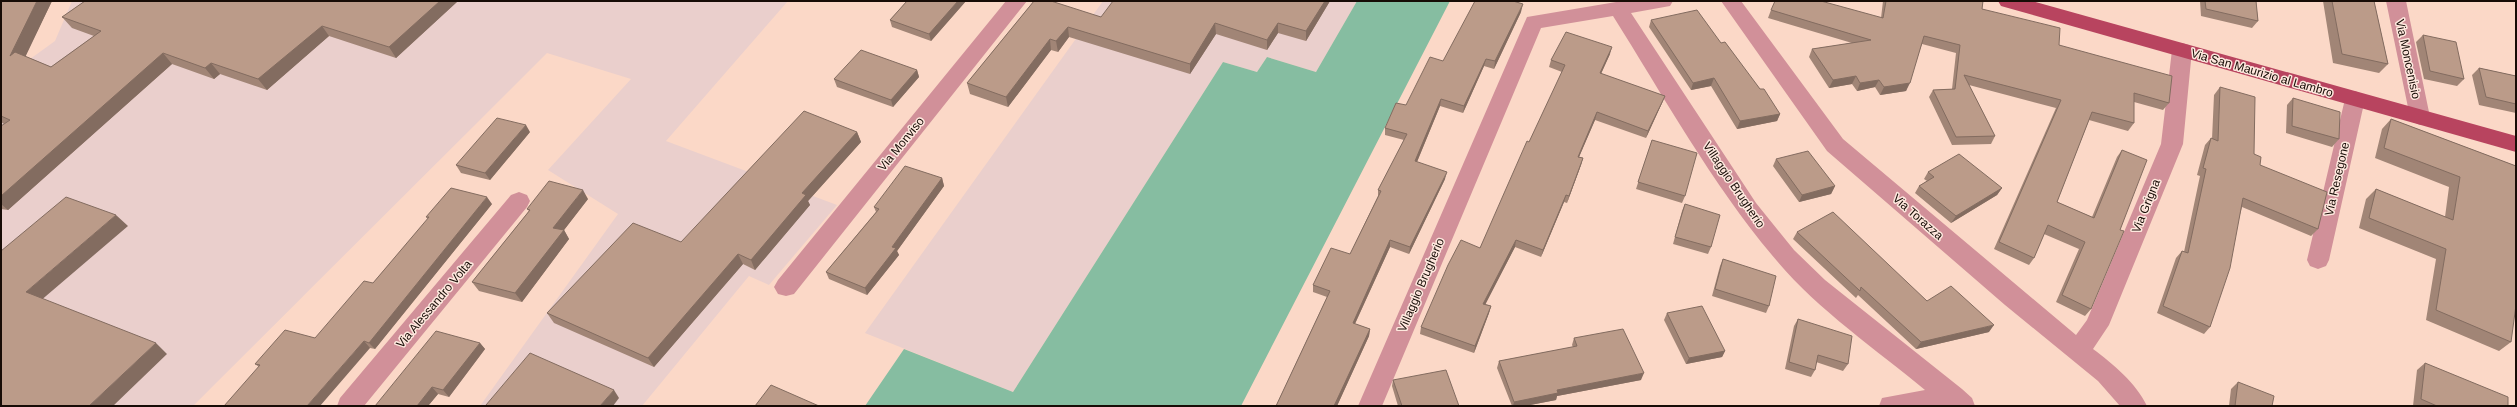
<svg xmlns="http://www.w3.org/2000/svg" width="2517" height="407" viewBox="0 0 2517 407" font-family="Arial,sans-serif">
	<rect width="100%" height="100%" fill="#fbd8c7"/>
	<!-- industrial -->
	<path fill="#eacfcc" d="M72 1H788L666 141 837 205 769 285 749 276 642 406H480L618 214 548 170 631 79 547 53 193 406H1V80L55 41Z
		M1103 1H1357L1316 72 1267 57 1257 72 1223 62 1013 392 865 333Z"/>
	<!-- green -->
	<path fill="#86bda1" d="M1357 1H1450L1241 406H865L904 349 1013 392 1223 62 1257 72 1267 57 1316 72Z"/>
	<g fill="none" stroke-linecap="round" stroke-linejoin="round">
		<!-- minor -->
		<path fill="#d19099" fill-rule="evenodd" d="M1006 1H1027L794 294 786 296 778 294 774 287 778 280Z
			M1622 1H1673L1670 6 1631 13 1756 203 1794 250 1825 280 1962 389 1972 398 1975 406H1879L1882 398 1925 390C1877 350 1817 309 1777 261 1715 189 1664 97 1613 16L1541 28 1382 406H1358L1527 17Z
			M1721 1H1741L1843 139 2076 335 2087 320 2161 144 2172 50 2175 45 2182 43 2189 45 2192 50 2183 144 2109 325 2093 349C2113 364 2136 383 2147 406H2120L2098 381 2005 305 1827 151Z
			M2386 1H2406L2430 117 2427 122 2420 125 2413 122 2410 117Z
			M2355 91 2362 94 2365 99 2329 260 2326 266 2318 269 2310 266 2307 260 2345 99 2348 94Z
			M519 192 527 195 530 201 527 207 364 406H337L340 398 511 195Z"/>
		<!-- major -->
		<path fill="#b8445f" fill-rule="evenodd" d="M1998 1H2032L2516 136V152L2001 6Z"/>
	</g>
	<!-- wall -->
	<path fill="#a18576" d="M1 1H52L25 56 51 67 94 36 72 28 62 17 85 1H458L396 58 329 36 267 90 220 74 214 79 172 64 8 210 1 209V126L4 124 1 122Z
		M907 1H966L931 41 892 27 890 20Z
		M1034 1 1101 17 1330 1 1306 41 1278 33 1267 50 1216 34 1190 74 1069 37 1058 52 1051 50 1008 107 970 94 967 83Z
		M1883 1H1983L1982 9 2059 45 2169 103 2163 110 2134 102V123L2128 131 2089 120 2057 202 2092 217 2117 157 2122 150 2120 230 2091 309 2085 316 2056 302 2079 249 2044 234 2034 258 2029 265 1994 249 2056 108 1969 85 1995 136 1991 144 1952 145 1929 97 1933 90 1952 89 1956 53 1922 44 1906 91 1880 95 1875 87 1857 91 1852 84 1829 88 1809 57 1812 49 1852 43 1768 18 1771 10 1881 18Z
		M2200 1H2256L2258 21 2252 28 2201 16Z
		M2323 1H2374L2388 64 2379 73 2333 63Z
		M1521 12 1494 69 1484 66 1463 113 1440 106 1417 162 1445 179 1409 254 1390 247 1355 324 1370 329 1369 336 1337 406H1276L1327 297 1313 292V285L1350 254 1378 196V190L1404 140 1385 135V128L1406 105 1443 61Z
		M1651 20 1721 43 1760 89 1780 114 1777 121 1737 129 1711 86 1691 90 1649 27Z
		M2423 35 2464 79 2457 86 2424 79 2416 42Z
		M1610 54 1601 74 1665 96 1662 103 1646 138 1595 120 1579 157 1583 158 1581 165 1567 203 1564 202 1541 257 1515 247 1485 304 1491 306 1489 313 1474 353 1420 334 1421 327 1480 248 1562 72 1549 67 1551 60Z
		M2479 68 2516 76V113L2479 105 2472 75Z
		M917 70 919 77 893 107 837 87 834 79Z
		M2220 87 2260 165 2318 229 2311 236 2242 207 2210 327 2204 334 2157 313 2176 258 2182 251 2184 252 2200 176 2197 175 2205 145 2211 138 2212 139 2214 95Z
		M2293 98 2339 139 2332 147 2286 133 2287 105Z
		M2391 119 2516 166 2511 342 2499 351 2426 320 2436 259 2359 228 2366 199 2376 189 2445 217 2449 187 2375 158 2382 129Z
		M530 132 490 180 461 173 456 165Z
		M857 132 861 142 808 201 810 205 755 270 743 264 654 367 554 323 547 313 681 242Z
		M1652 140 1685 196 1682 203 1636 189Z
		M1776 159 1835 186 1831 194 1799 202 1773 166Z
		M1928 172 2002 188 1997 195 1951 223 1915 193 1919 186 1927 181 1924 179Z
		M942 178 944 186 897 251 899 255 867 295 829 279 826 272 876 212 874 207Z
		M588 199 564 230 569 239 522 302 479 291 472 282 529 211 527 209Z
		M492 204 375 349 370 348 259 367 255 364 315 338 373 283 428 219 426 217Z
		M1685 204 1711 247 1708 254 1673 244 1682 211Z
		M1797 232 1927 301 1989 332 1916 349 1858 295 1856 298 1793 239Z
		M1723 259 1769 306 1766 313 1712 296 1720 266Z
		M1667 313 1725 351 1722 357 1686 364 1664 320Z
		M1798 319 1848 364 1843 371 1816 362 1815 370 1811 377 1785 369 1794 326Z
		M1574 338 1641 380 1557 396 1556 400 1525 406H1512L1497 368 1499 361 1573 347 1572 345Z
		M480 343 485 349 449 397 438 394 428 406H375Z
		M2425 363 2508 406H2413L2417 370Z
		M1393 380 1459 406H1398L1392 386Z
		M2238 382 2272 406H2229L2231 389Z"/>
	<!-- shaded-wall -->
	<path fill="#836c60" d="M37 1H52L21 66 10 56Z
		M440 1H458L396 58 389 47Z
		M958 1H966L931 41 929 34Z
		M1325 1H1330L1306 41V31Z
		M1523 4 1521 12 1494 69 1495 61Z
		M1215 23 1216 34 1190 74V64Z
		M1278 23V33L1267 50V40Z
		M322 26 329 36 267 90 258 79Z
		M1068 27 1069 37 1058 52 1056 41Z
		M1050 39 1051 50 1008 107 1006 97Z
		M1612 47 1610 54 1598 80 1600 73Z
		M163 53 172 64 8 210 1 204V196Z
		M1486 59 1484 66 1463 113 1464 106Z
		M211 63 220 74 214 79 205 68Z
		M917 70 919 77 893 107 891 100Z
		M1856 76 1852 84 1829 88 1833 80Z
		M1714 78 1711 86 1691 90 1693 83Z
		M1879 80 1875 87 1857 91 1860 83Z
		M1910 83 1906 91 1880 95 1884 87Z
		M1665 96 1662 103 1646 138 1648 131Z
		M1441 99 1440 106 1414 169 1415 161Z
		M1597 112 1595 120 1576 164 1578 157Z
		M1780 114 1777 121 1737 129 1740 121Z
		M526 125 530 132 490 180 485 173Z
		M857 132 861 142 808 201 810 205 755 270 751 260 802 193Z
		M1583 158 1581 165 1567 203 1569 196Z
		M1447 172 1445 179 1409 254 1410 247Z
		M942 178 944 186 897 251 899 255 867 295 865 288 892 247Z
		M1835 186 1831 194 1799 202 1802 195Z
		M2002 188 1997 195 1951 223 1956 216Z
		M583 190 588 199 564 230 569 239 522 302 515 293 553 228Z
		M1566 195 1564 202 1541 257 1543 250Z
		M487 197 492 204 375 349 369 343Z
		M116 215 128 226 39 302 26 292Z
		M1390 240V247L1352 330 1353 323Z
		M1516 240 1515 247 1482 311 1483 304Z
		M738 254 743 264 654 367 648 358Z
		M1491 306 1489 313 1474 353 1475 346Z
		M1994 325 1989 332 1916 349 1921 342Z
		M1370 329 1369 336 1337 406H1334Z
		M364 341 370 348 320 406H307Z
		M156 343 167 354 113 406H89Z
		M480 343 485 349 449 397 443 390Z
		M1725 351 1722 357 1686 364 1689 358Z
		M1644 373 1641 380 1557 396 1556 400 1525 406H1513L1514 402 1557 390Z
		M432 387 438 394 428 406H417Z
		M614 390 619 398 613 406H600Z"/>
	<!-- building -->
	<path fill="#bb9b89" stroke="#836c60" d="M1 1H37L10 56 15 52 51 67 101 31 62 17 85 1H440L389 47 322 26 258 79 211 63 205 68 163 53 1 196V126L10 120 1 116Z
		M907 1H958L929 34 890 20Z
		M1034 1H1051L1101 17 1113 1H1325L1306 31 1278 23 1267 40 1215 23 1190 64 1068 27 1056 41 1050 39 1006 97 967 83Z
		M1475 1H1513L1523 4 1495 61 1486 59 1464 106 1441 99 1415 161 1447 172 1410 247 1390 240 1353 323 1370 329 1334 406H1276L1330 291 1313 285 1331 248 1350 254 1381 191 1378 190 1407 134 1385 128 1396 103 1406 105 1430 57 1443 61Z
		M1775 1H1821L1883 18 1886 1H1983L1982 9 2060 28 2059 45 2172 76 2169 103 2134 93V123L2092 112 2057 202 2094 218 2122 150 2147 160 2120 230 2124 231 2091 309 2062 295 2085 242 2048 225 2034 258 1999 242 2061 100 1964 75 1995 136 1956 137 1933 90 1955 89 1960 45 1924 36 1910 83 1884 87 1879 80 1860 83 1856 76 1833 80 1812 49 1871 40 1771 10Z
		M2205 1H2256L2258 21 2206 9Z
		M2332 1H2374L2388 64 2342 54Z
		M1697 10 1721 43 1725 42 1760 89H1764L1780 114 1740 121 1714 78 1693 83 1651 20Z
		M1566 32 1612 47 1600 73 1665 96 1648 131 1597 112 1578 157 1583 158 1569 196 1566 195 1543 250 1516 240 1483 304 1491 306 1475 346 1421 327 1448 265 1461 240 1480 248 1527 141 1529 142 1565 65 1551 60Z
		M2423 35 2456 42 2464 79 2430 71Z
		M861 50 917 70 891 100 834 79Z
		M2479 68 2516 76V104L2486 97Z
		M2220 87 2255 97 2254 154 2261 157 2260 165 2327 192 2318 229 2243 198 2230 268 2210 327 2163 306 2182 251 2188 253 2206 169 2203 168 2211 138 2218 141Z
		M2293 98 2340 112 2339 139 2292 126Z
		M804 111 857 132 802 193 806 195 751 260 738 254 648 358 547 313 633 223 681 242Z
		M497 118 526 125 485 173 456 165Z
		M2391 119 2516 166V305L2511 342 2436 310 2446 249 2369 218 2376 189 2453 220 2460 177 2384 148Z
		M1652 140 1697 153 1685 196 1638 182Z
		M1808 151 1835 186 1802 195 1776 159Z
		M1959 154 2002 188 1956 216 1919 186 1934 177 1928 172Z
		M905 166 942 178 892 247 896 248 865 288 826 272 879 209 874 207Z
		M549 181 583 190 553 228 564 230 515 293 472 282 530 210 527 209Z
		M451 188 487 197 369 343 364 341 307 406H224L260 365 255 364 285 330 315 338 364 281 373 283 429 217H426Z
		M66 197 116 215 26 292 156 343 89 406H1V251Z
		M1685 204 1720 215 1711 247 1675 237Z
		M1833 212 1927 301 1951 286 1994 325 1921 342 1861 287 1860 291 1797 232Z
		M1723 259 1776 276 1769 306 1715 289Z
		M1702 306 1725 351 1689 358 1667 313Z
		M1798 319 1852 336 1848 364 1818 355 1815 370 1789 362Z
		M1623 329 1644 373 1557 390 1558 393 1514 402 1499 361 1577 346 1574 338Z
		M436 331 480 343 443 390 432 387 417 406H375Z
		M530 353 614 390 600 406H488L486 405Z
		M2425 363 2508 397V406H2437L2421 399Z
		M1446 370 1459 406H1402L1393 380Z
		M2238 382 2274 396 2272 406H2235Z
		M771 385 819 406H755Z"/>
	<g text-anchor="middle" stroke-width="3" stroke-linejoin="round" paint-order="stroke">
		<!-- street labels -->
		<g font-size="12" fill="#170c06" stroke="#fee8de">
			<text transform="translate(2408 59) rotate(78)" y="4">Via Moncenisio</text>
			<text transform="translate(2262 73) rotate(16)" y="4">Via San Maurizio al Lambro</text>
			<text transform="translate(901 144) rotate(-51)" y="4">Via Monviso</text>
			<text transform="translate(2337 179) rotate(-77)" y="4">Via Resegone</text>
			<text transform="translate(1734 185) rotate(56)" y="4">Villaggio Brugherio</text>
			<text transform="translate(2146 206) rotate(-68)" y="4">Via Grigna</text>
			<text transform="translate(1918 217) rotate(41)" y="4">Via Torazza</text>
			<text transform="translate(1421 285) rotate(-67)" y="4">Villaggio Brugherio</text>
			<text transform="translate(434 304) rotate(-50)" y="4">Via Alessandro Volta</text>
		</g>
	</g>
	<!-- border -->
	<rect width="2517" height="407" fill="none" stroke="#170c06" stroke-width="4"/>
</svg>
